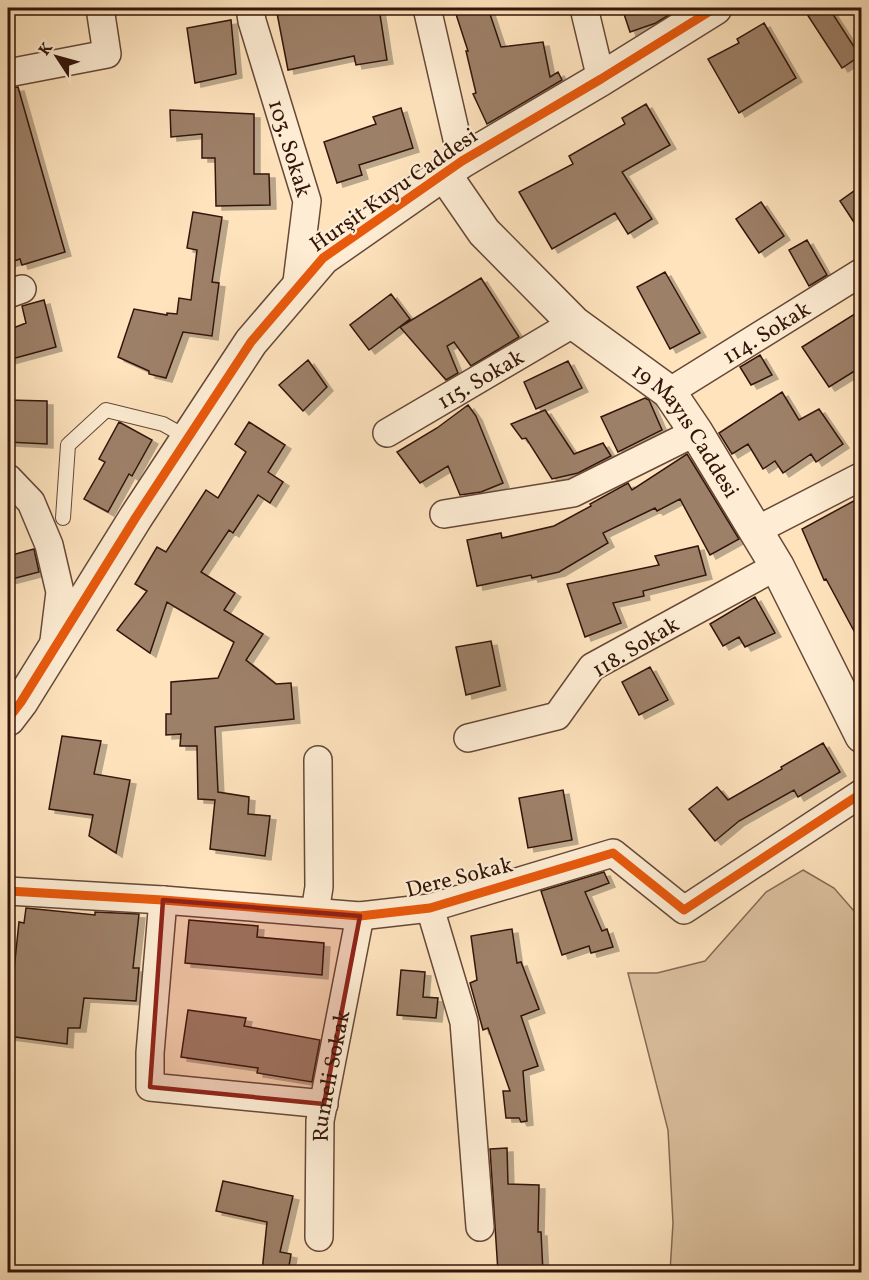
<svg xmlns="http://www.w3.org/2000/svg" width="869" height="1280" viewBox="0 0 869 1280" font-family="Vollkorn,serif">
	<defs>
		<filter id="shadow"><feDropShadow dx="6" dy="4" stdDeviation="0" flood-color="#0004"/></filter>
	</defs>
	<rect width="100%" height="100%" fill="#fee3bd"/>
	<filter id="stains"><feTurbulence type="fractalNoise" baseFrequency=".00333" numOctaves="4"/><feColorMatrix values="0 0 0 0 .2 0 0 0 0 .09 0 0 0 0 .02 0 0 0 .5 -.17"/></filter>
	<radialGradient id="worn" r=".72"><stop offset=".6" stop-color="#630" stop-opacity="0"/><stop offset="1" stop-color="#630" stop-opacity=".3"/></radialGradient>
	<!-- green -->
	<path fill="#dbc09f" stroke="#876a54" stroke-width="1.5" d="M803 870 834 888 861 919V1272H670L673 1223 668 1130 628 973H657L705 961 766 892Z"/>
	<!-- building -->
	<path fill="#9d8067" stroke="#33150a" stroke-width="1.5" filter="url(#shadow)" d="M276 8H326L327 11 349 8H379L387 60 356 65 354 56 288 70Z
		M454 8H488L501 47 543 42 550 77 558 72 562 80 487 124 473 94 476 93 466 51H468Z
		M622 8H680L656 23 630 32Z
		M803 8H829L860 56 842 68Z
		M231 20 236 74 195 83 187 28Z
		M764 23 796 78 739 113 708 59 739 43 737 39Z
		M18 87 65 252 22 265 20 259 8 263V88Z
		M646 104 670 145 622 172 652 219 628 234 615 213 552 249 519 192 573 164 569 156 625 124 622 118Z
		M401 108 413 148 359 165 362 175 337 183 324 142 376 124 373 117Z
		M170 110 254 114V174H269L270 205 216 206 215 158H202V134L171 137Z
		M861 186V233L840 201Z
		M761 202 784 236 759 253 736 219Z
		M193 212 222 217 212 282 219 283 212 336 183 332 166 378 149 374V371L118 357 134 309 167 315V313L177 314 179 298 191 300 197 250 187 248Z
		M807 240 827 275 809 286 789 250Z
		M665 272 700 333 670 349 637 287Z
		M481 278 519 337 471 366 454 342 447 346 458 373 446 380 400 327Z
		M391 294 410 319 369 350 350 325Z
		M44 300 56 347 8 360V330L26 323 22 306Z
		M861 310V367L829 387 802 347Z
		M760 355 772 375 751 385 740 367Z
		M308 360 327 387 303 411 279 385Z
		M568 361 582 388 536 409 524 382Z
		M782 392 799 420 819 409 843 444 816 462 811 454 783 473 775 461 763 469 748 444 732 454 719 433Z
		M645 398 649 400 662 430 618 452 601 417Z
		M8 400 47 401V444L8 442Z
		M468 405 476 416 503 483 481 492 460 495 448 466 420 483 397 452 437 428Z
		M545 410 574 454 603 443 611 456 578 473 552 479 526 438 522 439 511 424Z
		M119 422 152 440 132 476 129 474 108 512 84 499 105 462 99 459Z
		M249 422 285 445 268 472 283 482 270 503 258 495 233 533 229 530 201 572 235 593 224 610 263 634 246 660 276 684 291 683 294 719 215 727 218 792 249 797 248 814 270 816 265 856 210 849 215 800 198 799 197 746H180L181 734 166 735V714H171V682L218 678 234 642 167 602 150 653 117 630 147 591 135 584 157 547 166 552 206 490 218 498 246 452 235 444Z
		M687 454 739 539 710 555 680 499 657 511 655 508 603 533 608 543 559 572 532 578 531 575 477 586 467 540 501 533 502 538 554 526 591 506 590 504 628 483 632 490Z
		M861 497V644L826 579 824 580 802 529Z
		M698 546 706 575 643 591 644 596 613 603 621 623 585 637 567 584 659 565 655 556Z
		M34 549 39 572 8 580V556Z
		M755 597 775 633 745 647 739 637 723 646 710 624Z
		M491 641 500 686 466 695 456 647Z
		M650 667 668 700 639 715 622 682Z
		M62 736 101 741 94 774 130 780 116 853 89 836 93 815 49 809Z
		M823 743 840 772 798 797 794 790 739 821 715 841 689 809 717 787 728 800 782 769 781 767Z
		M563 790 572 840 528 848 519 798Z
		M604 872 609 883 585 892 602 931 607 929 613 947 591 953 589 946 562 955 541 891Z
		M26 908 95 915V912L139 914 133 968H139L136 1001 84 998 80 1028H68L67 1044 8 1036V1008H10L19 922 24 923Z
		M189 920 258 926 257 937 324 943 322 975 185 963Z
		M512 929 517 963 521 962 539 1009 521 1016 538 1066 523 1071 527 1121 521 1122 519 1118H506L503 1091H510L488 1028 483 1030 470 983 477 980 471 936Z
		M401 970 425 972 423 997 438 998 436 1018 397 1015Z
		M188 1010 246 1018 244 1026 320 1040 312 1082 257 1073 258 1068 181 1057Z
		M507 1148 508 1184 539 1185 538 1232H541L543 1272H498L490 1149Z
		M223 1181 293 1196 280 1252 291 1254 288 1272H262L267 1222 216 1211Z"/>
	<g fill="none" stroke-linecap="round" stroke-linejoin="round">
		<!-- service casing -->
		<g stroke="#664837" stroke-width="16">
			<path id="service" d="M63 518 68 445 106 410 163 424 188 438"/>
		</g>
		<!-- minor casing -->
		<g stroke="#664837" stroke-width="30">
			<g id="minor">
				<path id="s1" d="M250 8 252 21 307 201 296 290"/>
				<path d="M427 8 462 161"/>
				<path d="M584 8 601 79"/>
				<path d="M8 73 107 54 100 8"/>
				<path d="M8 294 22 289"/>
				<path id="s2" d="M669 392 862 272"/>
				<path id="s3" d="M387 433 574 323"/>
				<path d="M8 478 31 502 49 545 60 592 53 649"/>
				<path d="M444 514 573 493 696 432"/>
				<path d="M757 530 862 476"/>
				<path d="M468 738 557 716 592 667 777 566"/>
				<path d="M8 891 163 900 360 916 430 908 613 853 684 910 862 793"/>
				<path d="M163 900 150 1053V1087L324 1104"/>
				<path d="M430 908 464 1022 480 1227"/>
				<path d="M315 912 319 887 318 760"/>
				<path id="s4" d="M319 1237 320 1121 360 916"/>
			</g>
		</g>
		<!-- tertiary casing -->
		<g stroke="#664837" stroke-width="36">
			<g id="tertiary">
				<path id="s5" d="M444 174 484 232 574 323 669 392 696 432 777 566 862 736"/>
				<path d="M8 719 21 702 136 517 251 342 323 258 462 161 601 79 715 8"/>
			</g>
		</g>
		<!-- service -->
		<use href="#service" stroke="#feedd4" stroke-width="14"/>
		<!-- minor -->
		<use href="#minor" stroke="#feedd4" stroke-width="27"/>
		<!-- tertiary -->
		<use href="#tertiary" stroke="#feedd4" stroke-width="33"/>
		<!-- cycleway casing -->
		<g stroke="#feedd4" stroke-width="13">
			<path id="cycleway" d="M8 719 21 702 136 517 251 342 323 258 462 161 601 79 715 8
				M8 891 163 900 360 916 430 908 613 853 684 910 862 793"/>
		</g>
		<!-- cycleway -->
		<use href="#cycleway" stroke="#e8590c" stroke-width="9"/>
	</g>
	<!-- marked area -->
	<path fill="#8f2418" fill-opacity="0.2" stroke="#8f2418" stroke-width="4.5" stroke-linejoin="round" d="M163 900 360 916 324 1104 150 1087Z"/>
	<g text-anchor="middle" stroke-width="4.5" stroke-linejoin="round" paint-order="stroke">
		<!-- street labels -->
		<g font-size="22" fill="#33150a" stroke="#feedd4">
			<text dy="8" stroke="none"><textPath href="#s1" startOffset="146">103. Sokak</textPath></text>
			<text transform="translate(393 189) rotate(-35)" y="8">Hurşit Kuyu Caddesi</text>
			<text dy="8" stroke="none"><textPath href="#s2" startOffset="114">114. Sokak</textPath></text>
			<text dy="8" stroke="none"><textPath href="#s3" startOffset="108">115. Sokak</textPath></text>
			<text dy="8" stroke="none"><textPath href="#s5" startOffset="356">19 Mayıs Caddesi</textPath></text>
			<text transform="translate(635 646) rotate(-31)" y="8">118. Sokak</text>
			<text transform="translate(459 876) rotate(-14)" y="8">Dere Sokak</text>
			<text dy="8" stroke="none"><textPath href="#s4" startOffset="162">Rumeli Sokak</textPath></text>
		</g>
	</g>
	<!-- margin -->
	<rect width="869" height="1280" fill="none" stroke="#fee3bd" stroke-width="30"/>
	<rect x="9" y="9" width="851" height="1262" fill="none" stroke="#33150a" stroke-width="3"/>
	<rect x="15" y="15" width="839" height="1250" fill="none" stroke="#33150a" stroke-width="1.5"/>
	<!-- north arrow -->
	<g transform="translate(57 57) rotate(306)" stroke="#feedd4" stroke-width="4.5" paint-order="stroke">
	<path d="M0-4.5L10 22L0 15L-10 22Z" fill="#33150a"/>
	<text y="-9" font-size="16" font-weight="bold" text-anchor="middle" fill="#33150a">K</text>
	</g>
	<rect width="100%" height="100%" filter="url(#stains)"/>
	<rect width="100%" height="100%" fill="url(#worn)"/>
</svg>
